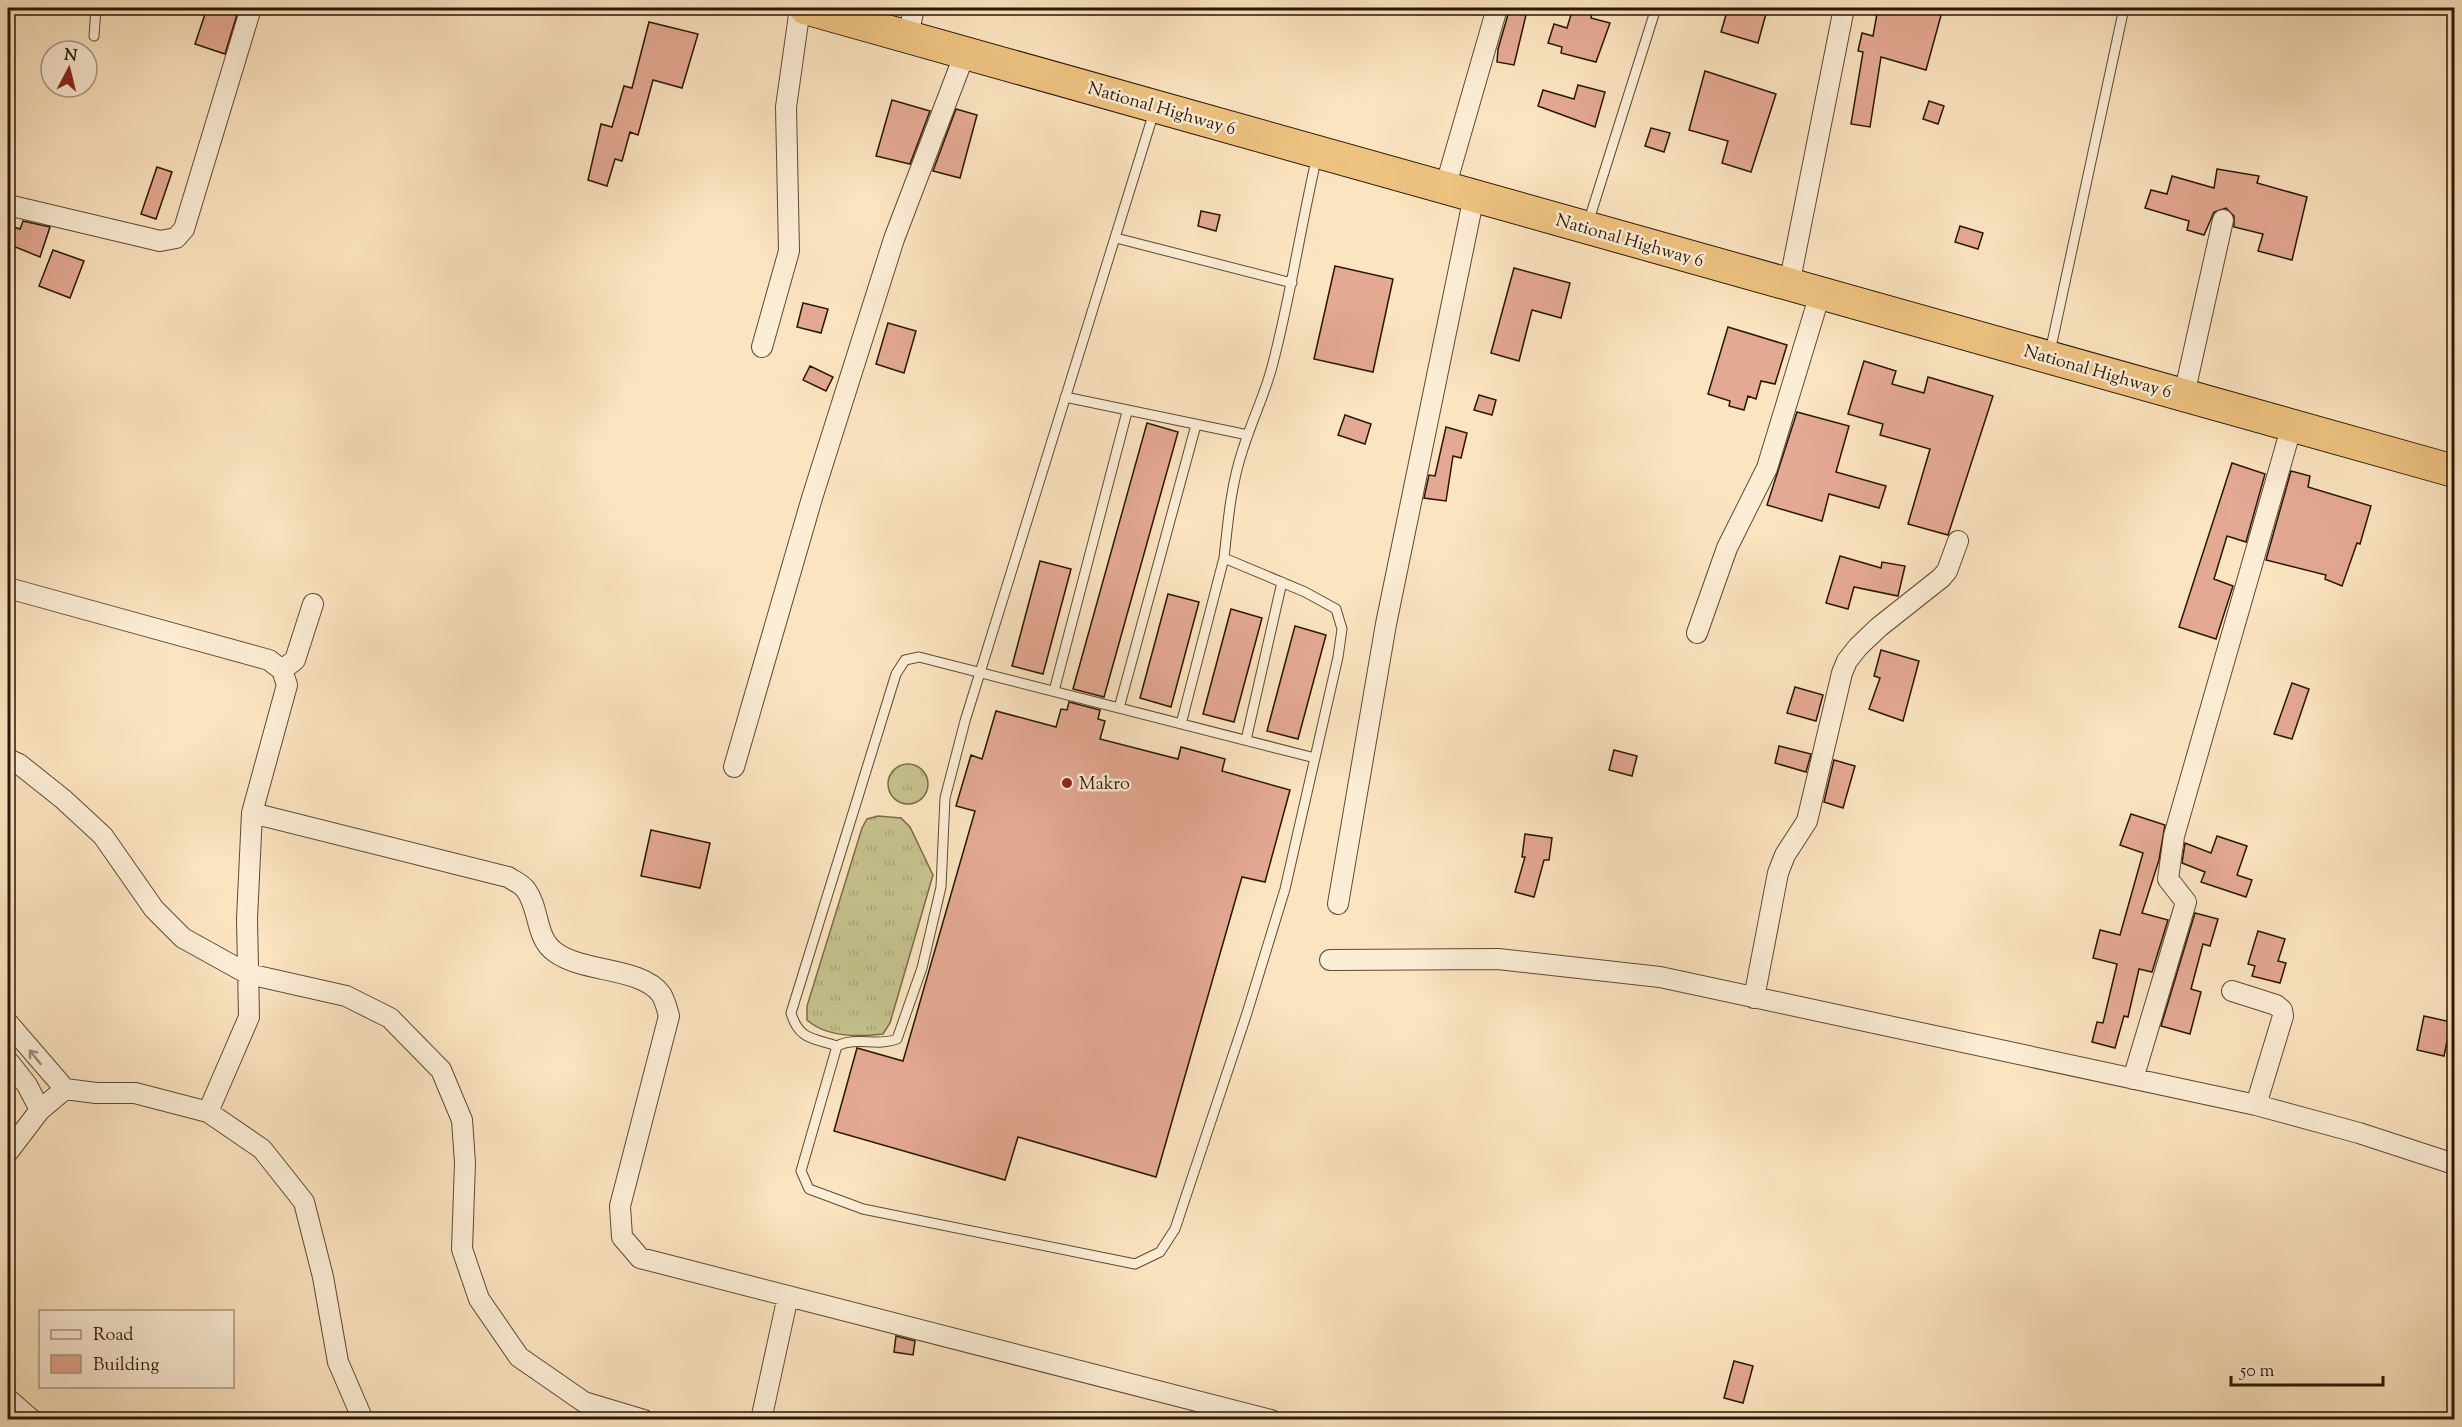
<svg xmlns="http://www.w3.org/2000/svg" width="2462" height="1427" viewBox="0 0 2462 1427" font-family="'Sorts Mill Goudy',serif">
	<defs>
		<pattern id="grass-tufts" width="24" height="20" patternUnits="userSpaceOnUse" patternTransform="scale(1.5)"><rect width="24" height="20" fill="#c6c28d"/><path d="M3 7l-1-3M5 7V3M7 7l1-3M15 17l-1-3M17 17v-4M19 17l1-3" fill="none" stroke="#aaa678"/></pattern>
	</defs>
	<rect width="100%" height="100%" fill="#fbe4c0"/>
	<filter id="stains"><feTurbulence type="fractalNoise" baseFrequency=".00333" numOctaves="4"/><feColorMatrix values="0 0 0 0 .2 0 0 0 0 .09 0 0 0 0 .02 0 0 0 .5 -.17"/></filter>
	<radialGradient id="worn" r=".72"><stop offset=".6" stop-color="#630" stop-opacity="0"/><stop offset="1" stop-color="#630" stop-opacity=".3"/></radialGradient>
	<!-- grass -->
	<path fill="url(#grass-tufts)" stroke="#786c48" stroke-width="1.5" d="M888 784a20 20 0 1 1 40 0a20 20 0 1 1-40 0Z
		M878 816 901 818 910 827 933 875 890 1023 883 1034C859 1037 826 1037 807 1020V1006L862 828 867 819Z"/>
	<!-- building -->
	<path fill="#e4a993" stroke="#291703" stroke-width="1.5" d="M207 8H239L225 54 195 44Z
		M1573 8 1592 13 1591 18 1610 23 1596 62 1561 53 1562 47 1548 43 1554 24 1567 28Z
		M1728 8H1759L1767 10 1758 43 1721 32Z
		M1878 8H1943L1926 70 1881 57 1870 127 1851 124 1863 52 1858 51 1862 33 1873 36Z
		M1509 11 1526 15 1514 65 1497 62 1498 49Z
		M649 22 698 34 682 88 653 80 638 135 630 132 622 161 615 159 607 186 588 180 601 124 612 127 624 86 632 88Z
		M1705 71 1776 94 1751 172 1722 163 1728 141 1689 130Z
		M1578 85 1605 92 1595 127 1538 106 1543 90 1574 99Z
		M892 100 930 111 910 164 876 156Z
		M1929 101 1944 106 1938 124 1923 119Z
		M956 109 977 115 960 178 933 171Z
		M1651 128 1670 133 1664 152 1645 146Z
		M157 167 172 172 156 219 141 214Z
		M2217 169 2259 176 2257 183 2307 197 2292 260 2258 251 2263 234 2234 227V216L2226 208 2214 212 2204 235 2187 230 2189 221 2145 208 2151 190 2167 194 2172 176 2214 188Z
		M1201 211 1220 215 1216 231 1198 226Z
		M23 221 50 227 40 257 8 244V225L20 229Z
		M1960 226 1983 233 1978 249 1955 242Z
		M53 250 84 261 70 298 39 286Z
		M1335 266 1393 279 1373 372 1314 359Z
		M1514 268 1570 283 1561 318 1532 310 1519 361 1491 353Z
		M803 303 828 309 821 333 797 327Z
		M888 323 916 331 904 373 876 364Z
		M1728 327 1787 345 1775 384 1761 381 1756 399 1748 396 1744 410 1729 406 1730 401 1708 394Z
		M1864 361 1896 371 1892 384 1924 393 1928 377 1993 396 1948 535 1908 524 1930 449 1880 435 1883 424 1848 414Z
		M810 366 833 377 826 391 803 380Z
		M1479 395 1496 400 1492 415 1474 410Z
		M1797 412 1849 426 1836 472 1886 486 1879 508 1829 494 1822 521 1767 505Z
		M1345 415 1371 424 1365 444 1338 435Z
		M1147 423 1178 432 1104 697 1073 689Z
		M1446 427 1467 433 1461 458 1453 456 1446 501 1424 498 1429 475 1435 476Z
		M2232 463 2265 474 2246 542 2227 536 2214 579 2233 586 2216 639 2179 627Z
		M2291 471 2310 476 2308 487 2371 506 2360 544 2357 543 2342 586 2325 579 2326 575 2266 560Z
		M1840 556 1881 568 1882 562 1905 566 1898 596 1854 587 1848 609 1826 603Z
		M1040 561 1071 569 1043 674 1012 666Z
		M1168 594 1199 602 1171 707 1140 698Z
		M1231 609 1262 618 1234 722 1203 714Z
		M1295 626 1326 635 1298 739 1267 731Z
		M1881 650 1919 661 1903 721 1869 709 1880 678 1874 676Z
		M2292 683 2309 689 2292 739 2274 734Z
		M1795 687 1823 695 1816 721 1787 713Z
		M1069 702 1100 710 1098 719 1105 721 1100 739 1178 759 1181 747 1225 759 1222 771 1290 790 1265 882 1242 877 1156 1177 1018 1137 1005 1180 834 1131 857 1048 903 1061 975 811 956 806 971 755 982 759 996 711 1056 727 1061 709 1067 710Z
		M1779 746 1811 754 1806 772 1775 763Z
		M1614 750 1637 756 1632 776 1609 770Z
		M1834 760 1855 766 1843 808 1824 802Z
		M2131 814 2165 825 2159 860 2142 913 2168 920 2152 972 2139 969 2128 1017 2124 1016 2115 1048 2092 1042 2097 1022 2103 1023 2117 964 2093 958 2100 930 2120 935 2143 853 2120 845Z
		M651 830 710 843 700 888 641 876Z
		M1525 834 1552 838 1549 860H1544L1534 897 1515 892 1525 857H1522Z
		M2217 836 2247 846 2237 875 2252 880 2246 897 2201 882 2205 872 2182 863 2185 843 2211 853Z
		M2195 913 2218 919 2210 946 2203 944 2191 989 2201 992 2190 1034 2161 1026Z
		M2258 931 2285 939 2278 961 2286 963 2280 983 2252 976 2255 966 2248 964Z
		M2424 1016 2451 1022 2444 1056 2417 1050Z
		M896 1336 915 1341 913 1355 894 1352Z
		M1734 1361 1753 1366 1743 1403 1724 1398Z"/>
	<g fill="none" stroke-linecap="round" stroke-linejoin="round">
		<!-- service casing -->
		<g stroke="#5e4a32" stroke-width="11">
			<path id="service" d="M94 36 96 8
				M1154 112 965 721 945 798 941 887 922 968 897 1039C877 1047 856 1036 837 1046L801 1171 809 1189 863 1209 1135 1264 1160 1252 1175 1229 1247 1013 1285 889 1338 657 1342 629 1336 609 1305 592 1224 558C1228 521 1231 484 1243 449 1252 420 1266 392 1273 363 1291 294 1301 225 1317 156
				M1588 223 1656 8
				M1116 238 1292 283
				M2050 352 2124 8
				M1065 397 1248 435
				M1054 691 1127 412
				M1119 708 1196 425
				M1181 724 1224 558
				M1246 740 1282 582
				M837 1046C813 1038 799 1040 791 1013L896 674 905 660 919 657 1315 758"/>
		</g>
		<!-- minor casing -->
		<g stroke="#5e4a32" stroke-width="22">
			<path id="minor" d="M908 36 914 8
				M1445 188 1497 8
				M8 205 160 241 176 238 184 229 251 8
				M1789 285 1844 8
				M762 347 789 251 786 107 800 8
				M2184 395 2223 220
				M8 588 269 660 282 670 287 685 252 813 247 919 249 1017 208 1112
				M1697 633 1727 548 1767 468 1820 294
				M282 670 295 660 313 604
				M8 759 19 764 63 799 103 836 154 909 183 938 248 974 346 996 390 1018 441 1070 462 1120 465 1163 462 1249 479 1299 519 1357 584 1402 644 1420
				M734 767 812 498 894 239 965 53
				M252 813 508 877C514 881 522 884 526 890 540 909 535 938 555 952 583 973 641 967 661 994 665 1000 667 1009 669 1016L620 1206 622 1237 640 1258 1271 1420
				M1338 904 1386 624 1474 196
				M1330 960 1498 959 1660 977 2256 1105 2359 1133 2454 1164
				M2232 991 2276 1005 2282 1010 2283 1016 2256 1105
				M1754 998 1778 873 1785 855 1807 821 1842 673 1847 661 1858 647 1879 627 1941 578 1947 571 1958 541
				M8 1023 65 1089 96 1093H135L208 1112 262 1149 304 1202 323 1277 338 1362 363 1420
				M8 1061 27 1085 40 1110
				M2133 1079 2186 902 2168 879 2174 836 2292 425
				M8 1152 40 1110 65 1089
				M8 1399 32 1420
				M761 1420 788 1296"/>
		</g>
		<!-- trunk casing -->
		<g stroke="#291703" stroke-width="34">
			<path id="trunk" d="M805 8 2454 471"/>
		</g>
		<!-- service -->
		<use href="#service" stroke="#fcedd6" stroke-width="9"/>
		<!-- minor -->
		<use href="#minor" stroke="#fcedd6" stroke-width="20"/>
		<!-- trunk -->
		<use href="#trunk" stroke="#eec280" stroke-width="32"/>
	</g>
	<!-- one-way arrows -->
	<defs><path id="oneway-shaft" d="M-6 0H5M1.5-3L5.5 0L1.5 3" fill="none" stroke-width="1.6" stroke-linecap="round" stroke-linejoin="round" transform="scale(1.5)"/></defs>
	<use stroke="#9d8d77" href="#oneway-shaft" transform="translate(35 1057) rotate(-129)"/>
	<!-- markers -->
	<circle fill="#8f2418" stroke="#fcedd6" stroke-width="2" cx="1067" cy="783" r="6"/>
	<g text-anchor="middle" stroke-width="5" stroke-linejoin="round" paint-order="stroke">
		<!-- street labels -->
		<g font-size="18" fill="#291703" stroke="#fcedd6">
			<text transform="translate(1162 108) rotate(16)" y="6">National Highway 6</text>
			<text transform="translate(1630 240) rotate(16)" y="6">National Highway 6</text>
			<text transform="translate(2098 371) rotate(16)" y="6">National Highway 6</text>
		</g>
		<!-- poi labels -->
		<g font-size="18" fill="#291703" stroke="#fcedd6" text-anchor="start">
			<text x="1079" y="789">Makro</text>
		</g>
	</g>
	<!-- margin -->
	<rect width="2462" height="1427" fill="none" stroke="#fbe4c0" stroke-width="30"/>
	<rect x="9" y="9" width="2444" height="1409" fill="none" stroke="#291703" stroke-width="3"/>
	<rect x="15" y="15" width="2432" height="1397" fill="none" stroke="#291703" stroke-width="1.5"/>
	<!-- legend -->
	<rect x="39" y="1310" width="195" height="78" fill="#fcedd6" stroke="#a89782" stroke-width="1.5"/>
	<rect x="51" y="1330" width="30" height="9" fill="#fcedd6" stroke="#a89782" stroke-width="1.5"/>
	<text x="93" y="1340" font-size="18" fill="#291703">Road</text>
	<rect x="51" y="1355" width="30" height="18" fill="#e4a993" stroke="#a89782" stroke-width="1.5"/>
	<text x="93" y="1370" font-size="18" fill="#291703">Building</text>
	<!-- north arrow -->
	<g transform="translate(69 69) rotate(7)"><circle r="28" fill="#fcedd6" stroke="#a89782" stroke-width="1.5"/>
	<path d="M0-4.5L10 22L0 15L-10 22Z" fill="#8f2418"/>
	<text y="-9" font-size="16" font-weight="bold" text-anchor="middle" fill="#291703">N</text>
	</g>
	<!-- scale -->
	<path d="M2231 1376v9h152v-9" fill="none" stroke="#291703" stroke-width="3"/>
	<text x="2240" y="1376" font-size="18" fill="#291703" stroke="#fcedd6" stroke-width="4.5" paint-order="stroke">50 m</text>
	<rect width="100%" height="100%" filter="url(#stains)"/>
	<rect width="100%" height="100%" fill="url(#worn)"/>
</svg>
